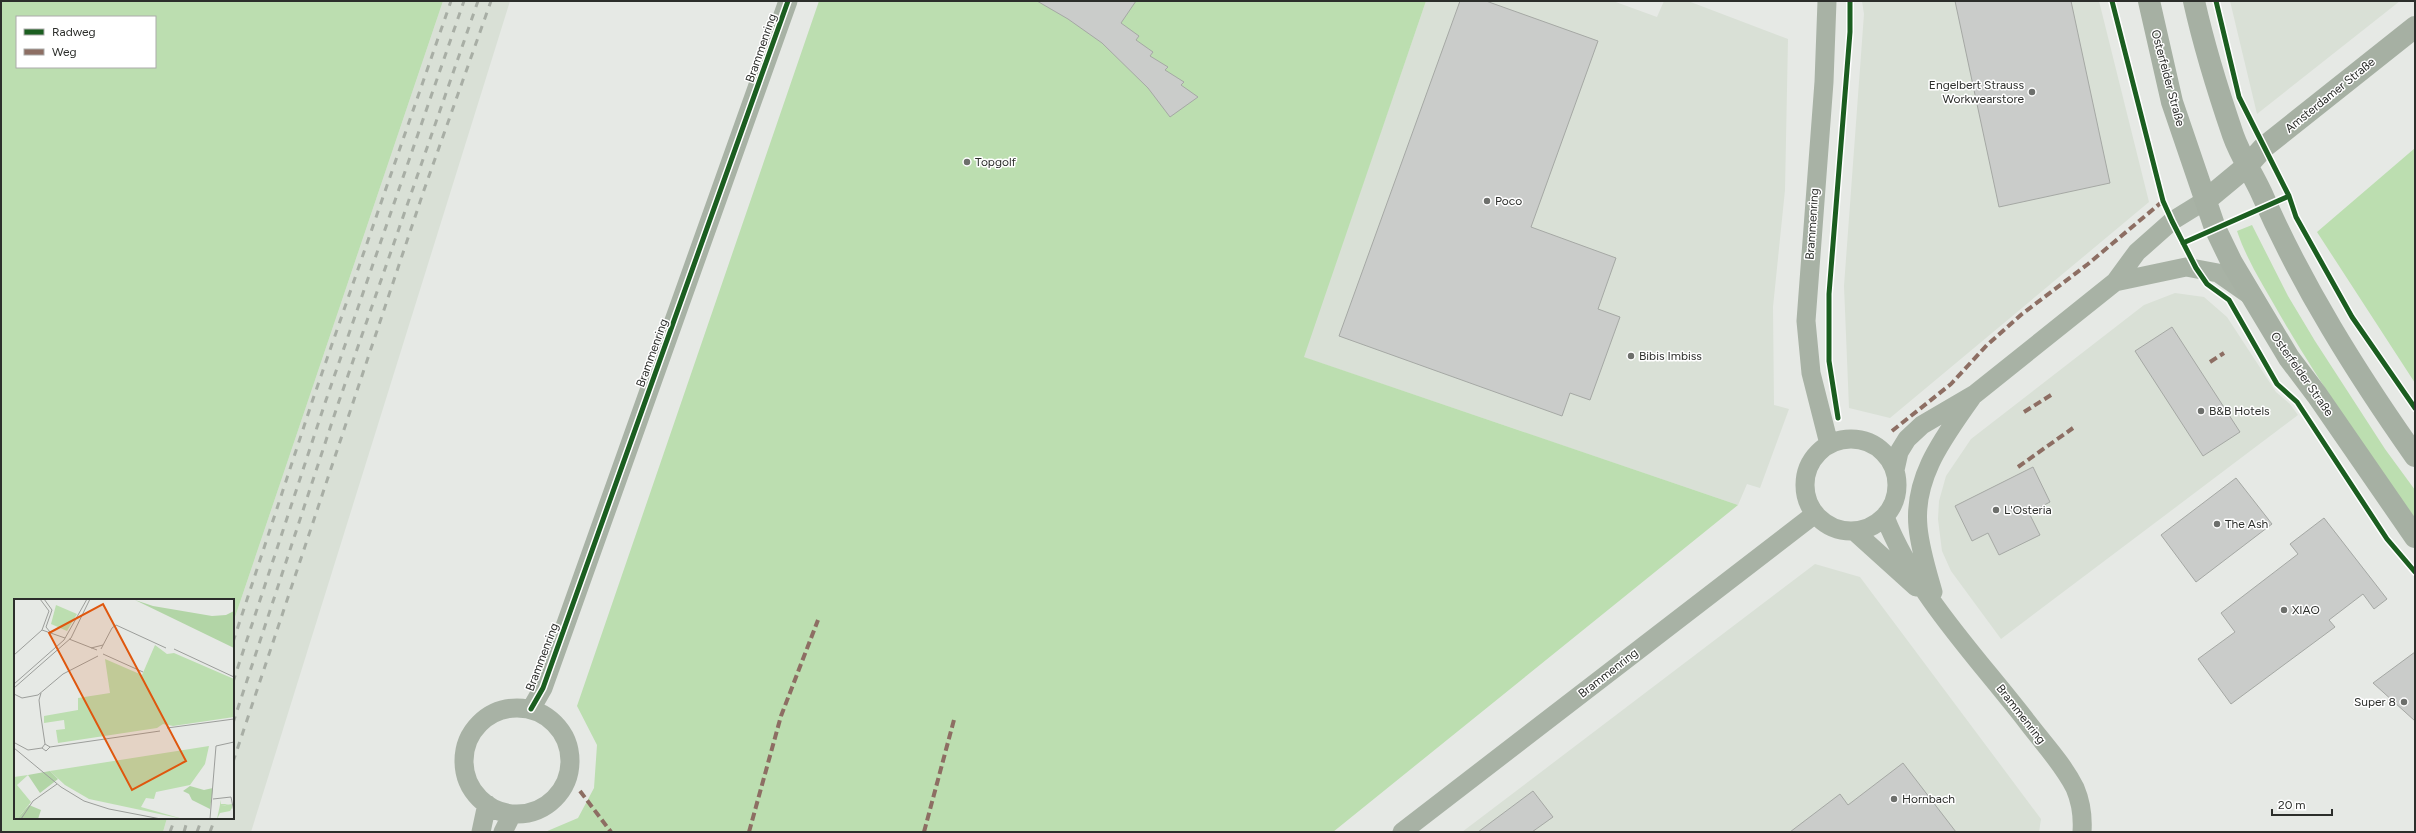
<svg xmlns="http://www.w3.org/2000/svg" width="2416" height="833" viewBox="0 0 2416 833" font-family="Figtree,sans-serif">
	<rect width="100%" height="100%" fill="#e6e9e5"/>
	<!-- built -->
	<path fill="#d9e0d6" d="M443 1H510L251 832H163L167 818H233V623Z
		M1426 1H1613L1657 17 1664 1H1688L1788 39 1785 190 1773 307 1774 405 1789 409 1760 488 1747 484 1738 505 1303 357Z
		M1862 1H2099L2149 202 1890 418 1849 408 1844 286 1864 14Z
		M2230 1H2400L2257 114Z
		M2175 293 2204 297 2227 317 2276 392 2290 404 2298 415 2001 639 1951 571 1942 551 1938 519 1939 501 1946 476 1971 439 2144 305Z
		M1815 564 1860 577 2041 819 2039 832H1462Z"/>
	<!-- green -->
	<path fill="#bcdeb0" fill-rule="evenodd" d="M1 1H443L233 623V600H15V818H167L163 832H1ZM17 17H155V67H17Z
		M819 1H1426L1304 357 1738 505 1333 832H545L578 818 594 788 597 745 577 706Z
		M2415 148V383L2317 232Z
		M2252 225 2288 296 2315 341 2385 449 2415 490V519C2368 452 2321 386 2280 315 2265 288 2247 261 2237 231Z"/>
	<!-- building -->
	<path fill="#caccca" stroke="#a5a8a4" d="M1037 1H1136L1121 23 1139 36 1136 40 1153 52 1150 56 1168 67 1165 70 1184 82 1181 85 1198 97 1170 117 1148 88 1102 43 1068 19Z
		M1460 1H1486L1598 41 1531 227 1616 258 1598 309 1620 317 1590 400 1570 393 1562 416 1339 336Z
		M1955 1H2071L2110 183 1999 207Z
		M2172 327 2240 432 2203 456 2135 351Z
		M2033 467 2050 502 2029 513 2040 535 1999 555 1988 533 1972 541 1955 506Z
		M2236 478 2272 524 2196 582 2161 535Z
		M2324 518 2387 599 2374 609 2363 594 2329 620 2335 627 2231 704 2198 659 2235 632 2221 613 2298 554 2290 544Z
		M2415 652V721L2373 683Z
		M1903 763 1956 832H1790L1840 794 1848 805Z
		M1533 791 1553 817 1532 832H1478Z"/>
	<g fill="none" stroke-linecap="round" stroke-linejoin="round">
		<!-- street -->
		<path stroke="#a8b2a5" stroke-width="19" d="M1827 1 1824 82 1806 321 1811 373 1829 444
			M2115 282 2186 267 2218 273 2251 296
			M1805 485a46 46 0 1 1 92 0a46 46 0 1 1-92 0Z
			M1895 470 1899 452 1907 439 1922 425 1975 394 2115 282 2137 252 2172 221 2206 200
			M1885 517C1915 594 1978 658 2028 723 2044 744 2063 764 2075 788 2081 802 2083 817 2082 832
			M1854 531 1916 587
			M1933 592C1927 571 1920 549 1918 527 1913 476 1945 436 1972 397
			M464 761a53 53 0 1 1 106 0a53 53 0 1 1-106 0Z
			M531 709 543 688 788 1
			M481 832 487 804
			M503 832 512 814
			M1402 832 1815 514"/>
		<!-- secondary -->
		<path stroke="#a6b0a3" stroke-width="22" d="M2149 1 2172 102 2215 228 2232 263 2289 358 2317 395 2415 537
			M2194 1C2204 46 2218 91 2233 135 2240 155 2252 173 2261 192 2302 286 2356 372 2415 456
			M2206 200 2247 166 2264 147 2415 27"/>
		<!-- rail -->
		<path stroke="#a8aea5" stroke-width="3" stroke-dasharray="7 7" stroke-linecap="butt" d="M233 642 313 399 451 1
			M233 682 325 403 464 1
			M233 723 337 407 478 1
			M233 762 424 190 491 1
			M170 832 175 818
			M184 832 188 818
			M197 832 202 818
			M210 832 215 818"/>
		<!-- quiet -->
		<path stroke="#8d6e63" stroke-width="4" stroke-dasharray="8 4" stroke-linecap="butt" d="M2210 362 2224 353
			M2024 412 2051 395
			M1892 431 1951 384 1987 345 2022 314 2088 264 2163 201
			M2018 467 2073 428
			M580 791 611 832
			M749 832 781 716 818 620
			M924 832 955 716"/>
		<!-- cycleway casing -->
		<g stroke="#fff" stroke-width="8">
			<path id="cycleway" d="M2112 1 2163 201 2172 221 2196 268 2207 284 2229 300 2277 384 2297 402 2387 539 2415 572
				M2216 1 2239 97 2289 196 2296 217 2352 317 2415 408
				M2183 243 2289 196
				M1838 418 1829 361V294L1850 32V1
				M531 709 543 688 788 1"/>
		</g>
		<!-- cycleway -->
		<use href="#cycleway" stroke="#1b5e20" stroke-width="5"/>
	</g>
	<!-- markers -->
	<g fill="#6d6f6c" stroke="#fff" stroke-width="1.5">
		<circle cx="2032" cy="92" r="4"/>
		<circle cx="967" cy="162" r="4"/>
		<circle cx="1487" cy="201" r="4"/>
		<circle cx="1631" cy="356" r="4"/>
		<circle cx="2201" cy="411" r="4"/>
		<circle cx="1996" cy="510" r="4"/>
		<circle cx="2217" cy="524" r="4"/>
		<circle cx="2284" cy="610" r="4"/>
		<circle cx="2404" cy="702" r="4"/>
		<circle cx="1894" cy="799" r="4"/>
	</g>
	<g text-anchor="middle" stroke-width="3" stroke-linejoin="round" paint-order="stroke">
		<!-- street labels -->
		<g font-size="12" fill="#2c2e2b" stroke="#fff">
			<text transform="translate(761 48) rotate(-71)" y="4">Brammenring</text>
			<text transform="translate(2168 78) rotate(75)" y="4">Osterfelder Straße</text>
			<text transform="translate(2330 95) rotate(-39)" y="4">Amsterdamer Straße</text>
			<text transform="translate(1812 224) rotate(-86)" y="4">Brammenring</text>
			<text transform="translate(652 353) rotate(-70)" y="4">Brammenring</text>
			<text transform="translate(2302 374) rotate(55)" y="4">Osterfelder Straße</text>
			<text transform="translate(542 657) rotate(-69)" y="4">Brammenring</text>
			<text transform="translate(1608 673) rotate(-38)" y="4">Brammenring</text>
			<text transform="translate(2021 714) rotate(52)" y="4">Brammenring</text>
		</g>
		<!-- poi labels -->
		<g font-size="12" fill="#2c2e2b" stroke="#fff" text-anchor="start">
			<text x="2024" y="89" text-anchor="end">Engelbert Strauss<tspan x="2024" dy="14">Workwearstore</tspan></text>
			<text x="975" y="166">Topgolf</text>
			<text x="1495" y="205">Poco</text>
			<text x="1639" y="360">Bibis Imbiss</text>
			<text x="2209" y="415">B&amp;B Hotels</text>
			<text x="2004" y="514">L'Osteria</text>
			<text x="2225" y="528">The Ash</text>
			<text x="2292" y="614">XIAO</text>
			<text x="2396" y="706" text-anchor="end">Super 8</text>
			<text x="1902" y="803">Hornbach</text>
		</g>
	</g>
	<!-- overview -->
	<g transform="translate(14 599)">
		<rect width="220" height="220" fill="#e6e9e5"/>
		<path d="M42 6 63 15 53 32 37 25ZM141 46 153 55 160 54 220 80V118L159 127 149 125 143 129 44 144 42 131 51 130 50 121 30 124V117L64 111V99L96 94 91 60 128 76ZM195 147 191 165 176 186 142 193 140 200 132 199 127 208 169 220 75 200 51 186 36 172ZM14 176 3 186 17 203 3 220H0V178ZM207 201V205H215L207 207 218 205V209L216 212 206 214 203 220Z" fill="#bcdeb0"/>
		<path d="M121 1 139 7 198 17 212 16 220 12V49ZM36 172 44 180 26 194 14 176ZM176 187 190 191 199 189 196 210 178 201 175 195 169 192ZM15 206 27 211 24 220H3Z" fill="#b2d5a6"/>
		<path fill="none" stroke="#9c9e9b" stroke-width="1" d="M30 0 38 11 32 28 36 33M28 31 51 39M55 40 83 51M77 49 89 46M87 50 98 29 102 26 152 49M160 50 220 78M89 55 129 73M0 56 28 31 35 12 26 0M0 85 50 41 73 0M0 89 57 39 76 0M27 94 25 101 27 118 31 145 36 148 32 152 28 149 31 145M0 95 8 99 24 96 49 75 84 57M153 129 220 120M1 144 14 151 28 149M36 148 146 132M0 149 47 188 70 202 95 210 147 220M199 200 217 198 220 213M7 220 19 202 43 185M196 220 202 147 220 143"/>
		<path fill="#df570e" fill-opacity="0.15" stroke="#df570e" stroke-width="2" d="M89 5 172 162 118 191 35 34Z"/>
		<rect width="220" height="220" fill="none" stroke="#2c2e2b" stroke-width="2"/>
	</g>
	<!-- border -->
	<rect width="2416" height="833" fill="none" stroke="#2c2e2b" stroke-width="4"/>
	<!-- legend -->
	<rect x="16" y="16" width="140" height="52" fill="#ffffff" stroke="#ababaa"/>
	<rect x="24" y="29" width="20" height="6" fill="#1b5e20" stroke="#ababaa"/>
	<text x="52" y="36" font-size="12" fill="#2c2e2b">Radweg</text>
	<rect x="24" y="49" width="20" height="6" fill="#8d6e63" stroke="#ababaa"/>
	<text x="52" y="56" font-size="12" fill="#2c2e2b">Weg</text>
	<!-- scale -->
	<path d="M2272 809v6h60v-6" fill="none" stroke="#2c2e2b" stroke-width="2"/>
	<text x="2278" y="809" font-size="12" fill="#2c2e2b" stroke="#ffffff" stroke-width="3" paint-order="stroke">20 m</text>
</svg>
